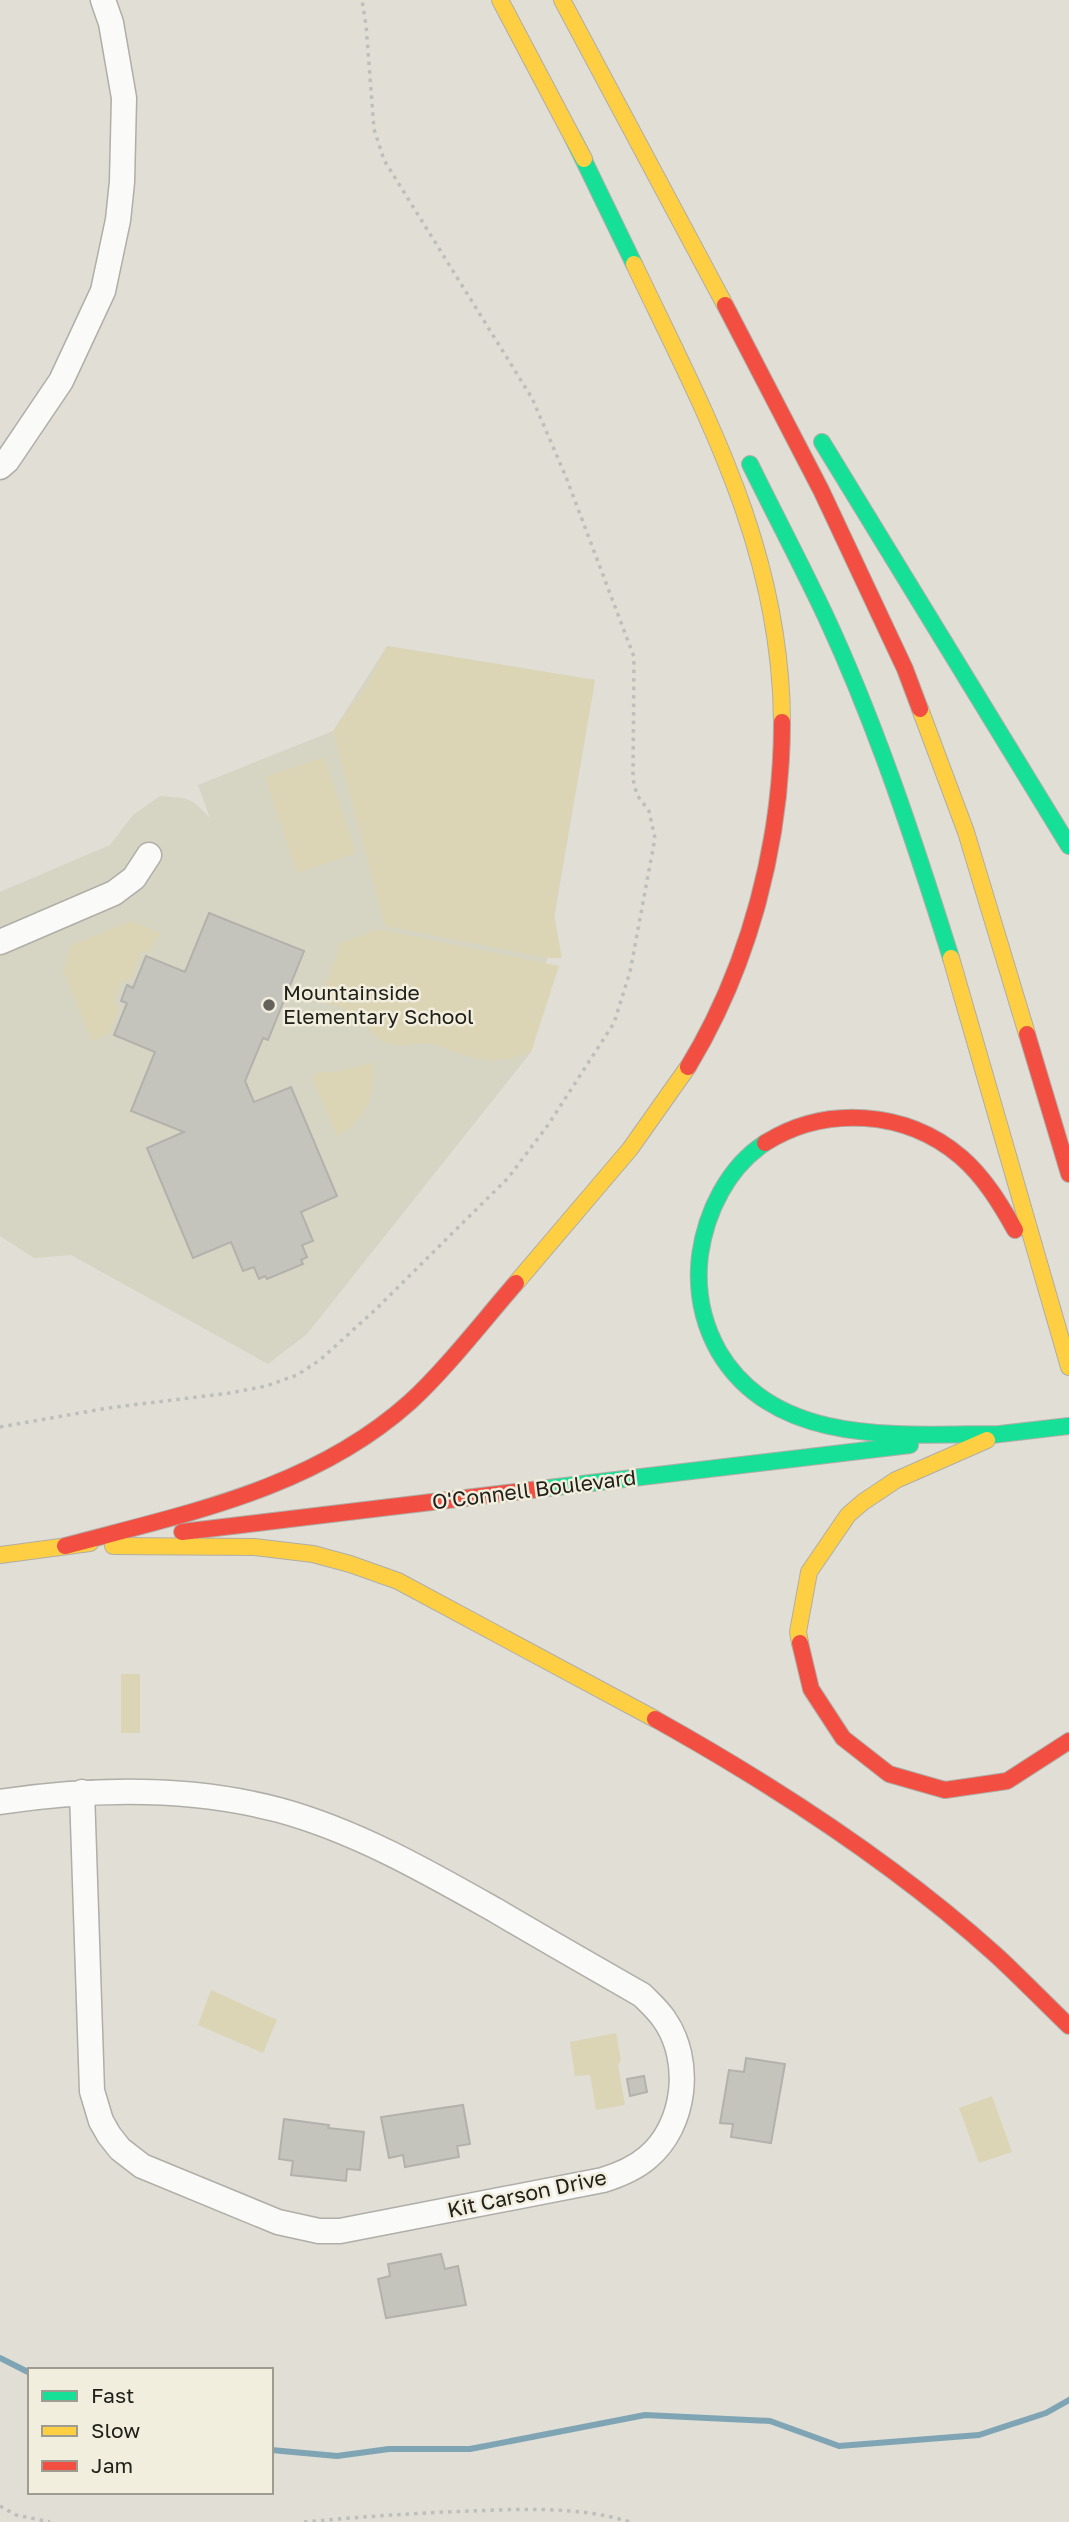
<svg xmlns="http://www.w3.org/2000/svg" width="1069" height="2522" viewBox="0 0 1069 2522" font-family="'Golos Text',sans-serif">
	<rect width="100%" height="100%" fill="#e0ded5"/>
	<!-- built -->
	<path fill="#d6d4c3" d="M387 646 595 680 531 1052 307 1334 268 1364 71 1255 34 1258 0 1236V892L110 845 133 815 160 796 184 798 195 803 210 818 198 785 333 731Z"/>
	<!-- green -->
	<path fill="#dbd5b5" d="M387 646 595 680 554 914 562 958H547L385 926 333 731 367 686Z
		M324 757 356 853 297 873 265 777Z
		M131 921 160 933V936L156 938 151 951 141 952 131 979 121 982 114 1001 118 1010 109 1034 92 1041 63 970 71 945Z
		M378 929 559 966 531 1052C505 1063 484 1062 458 1053 449 1050 442 1045 433 1044 410 1041 397 1052 376 1037 372 1034 369 1029 366 1025 354 1013 335 1003 318 1002L339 950 338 944Z
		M373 1063C376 1094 365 1121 337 1136L312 1077 318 1072H335Z
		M121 1674H140V1733H121Z
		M211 1990 277 2020 263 2053 198 2025Z
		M616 2033 621 2060 618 2065 625 2105 596 2110 590 2075 575 2076 570 2042Z
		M992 2096 1012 2152 979 2163 959 2108Z"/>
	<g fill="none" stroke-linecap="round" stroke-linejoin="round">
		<!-- stream -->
		<path stroke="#7fa5b5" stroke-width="6" d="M0 2358 30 2373
			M271 2450 337 2456 389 2449H470L645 2415 770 2421 839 2446 979 2435 1046 2413 1069 2400"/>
	</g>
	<!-- building -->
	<path fill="#c4c3bc" stroke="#b3b1ab" stroke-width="2" d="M209 913 304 951 268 1040 263 1038 245 1081 254 1102 291 1087 337 1196 301 1212 313 1241 302 1245 307 1257 301 1260 303 1264 267 1279 265 1276 259 1279 254 1267 243 1271 231 1242 193 1258 147 1148 184 1132 131 1111 155 1052 114 1035 127 1003 121 1001 127 985 133 988 146 956 185 972Z
		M746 2058 785 2064 771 2143 731 2137 733 2124 720 2123 729 2070 744 2072Z
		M644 2076 647 2092 630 2096 627 2079Z
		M463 2105 470 2144 457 2146 459 2157 405 2167 403 2155 389 2158 381 2117Z
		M284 2119 329 2125 328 2128 364 2132 360 2170 347 2169 346 2181 291 2175 293 2161 279 2159Z
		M441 2254 445 2269 458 2266 466 2305 386 2318 378 2279 390 2276 388 2264Z"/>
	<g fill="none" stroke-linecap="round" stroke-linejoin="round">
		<!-- street casing -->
		<g stroke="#afaea7" stroke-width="27">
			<path id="street" d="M0 467 7 461 61 381 103 291 118 220 122 182 124 98 111 23 103 0
				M0 942 114 893 134 878 149 855
				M0 1802C93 1788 187 1786 279 1810 356 1831 426 1871 495 1910 544 1939 593 1967 642 1995 650 2003 658 2010 664 2019 693 2060 686 2126 647 2158 634 2169 619 2175 603 2180L340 2231H319L278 2222 142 2166 120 2149 109 2135 101 2121 92 2091 82 1792"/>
		</g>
		<!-- fast casing -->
		<g stroke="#afaea7" stroke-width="18">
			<path id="fast" d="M573 138 634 264
				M822 442 1069 846
				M750 464C775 515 802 566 826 617 877 727 915 843 951 958
				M765 1143C728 1167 706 1212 700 1255 696 1288 702 1322 719 1352 776 1448 903 1434 999 1434
				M974 1437 1069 1426
				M540 1489 910 1445"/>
		</g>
		<!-- slow casing -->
		<g stroke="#afaea7" stroke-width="18">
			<path id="slow" d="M500 0 584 159
				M562 0 725 305
				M634 264C706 415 781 549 782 722
				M920 709 966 832 1027 1034
				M951 958 1069 1367
				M516 1283 630 1149 688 1067
				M113 1546 254 1547 313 1554 350 1564 398 1581 655 1719
				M0 1555 90 1543
				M800 1643 798 1632 809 1572 848 1515 863 1502 896 1480 987 1440"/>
		</g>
		<!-- jam casing -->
		<g stroke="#afaea7" stroke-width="18">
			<path id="jam" d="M725 305 821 490 905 669 920 709
				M1027 1034 1069 1174
				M688 1067C750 965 782 841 782 722
				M765 1143C825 1105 906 1110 961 1157 984 1177 1000 1203 1015 1230
				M182 1532 540 1489
				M65 1546C187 1513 313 1489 410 1402 446 1369 483 1321 516 1283
				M800 1643 811 1689 843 1738 889 1774 945 1790 1007 1781 1069 1741
				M655 1719C775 1786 894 1863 996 1955 1021 1978 1045 2003 1069 2026"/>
		</g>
		<!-- path -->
		<path stroke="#bebebb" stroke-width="3.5" stroke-dasharray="3.5 5" stroke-linecap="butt" d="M0 1427 108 1408 230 1393 266 1386 297 1375 320 1360 375 1310 508 1178 548 1125 614 1023 630 972 655 838 649 811 637 795 633 779 634 657 566 477 532 398 384 160 374 129 366 25 362 0
			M0 2506 16 2515 50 2522
			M304 2522C359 2517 414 2513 470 2511 522 2509 579 2506 630 2522"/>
		<!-- street -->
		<use href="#street" stroke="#fafaf9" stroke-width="24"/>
		<!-- fast -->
		<use href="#fast" stroke="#16e098" stroke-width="16"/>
		<!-- slow -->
		<use href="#slow" stroke="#ffcf43" stroke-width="16"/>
		<!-- jam -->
		<use href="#jam" stroke="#f24e42" stroke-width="16"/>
	</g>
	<!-- markers -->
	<circle fill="#64625b" stroke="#f1eede" stroke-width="2.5" cx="269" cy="1005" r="7"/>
	<g text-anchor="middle" stroke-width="5" stroke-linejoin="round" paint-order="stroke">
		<!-- poi labels -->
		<g font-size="21" fill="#21201a" stroke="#f1eede" text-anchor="start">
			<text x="283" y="1000">Mountainside<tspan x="283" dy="24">Elementary School</tspan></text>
		</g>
		<!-- street labels -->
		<g font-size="21" fill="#21201a" stroke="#f1eede">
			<text transform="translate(534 1490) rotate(-7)" y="7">O'Connell Boulevard</text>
			<text transform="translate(527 2194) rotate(-12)" y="7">Kit Carson Drive</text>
		</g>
	</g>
	<!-- legend -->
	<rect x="28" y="2368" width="245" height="126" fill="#f1eede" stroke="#9e9c90" stroke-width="2"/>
	<rect x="42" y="2391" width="35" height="10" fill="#16e098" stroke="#9e9c90" stroke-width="2"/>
	<text x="91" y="2403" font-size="21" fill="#21201a">Fast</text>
	<rect x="42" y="2426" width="35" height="10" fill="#ffcf43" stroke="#9e9c90" stroke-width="2"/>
	<text x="91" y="2438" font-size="21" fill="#21201a">Slow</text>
	<rect x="42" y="2461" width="35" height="10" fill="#f24e42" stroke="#9e9c90" stroke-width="2"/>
	<text x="91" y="2473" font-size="21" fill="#21201a">Jam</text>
</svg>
